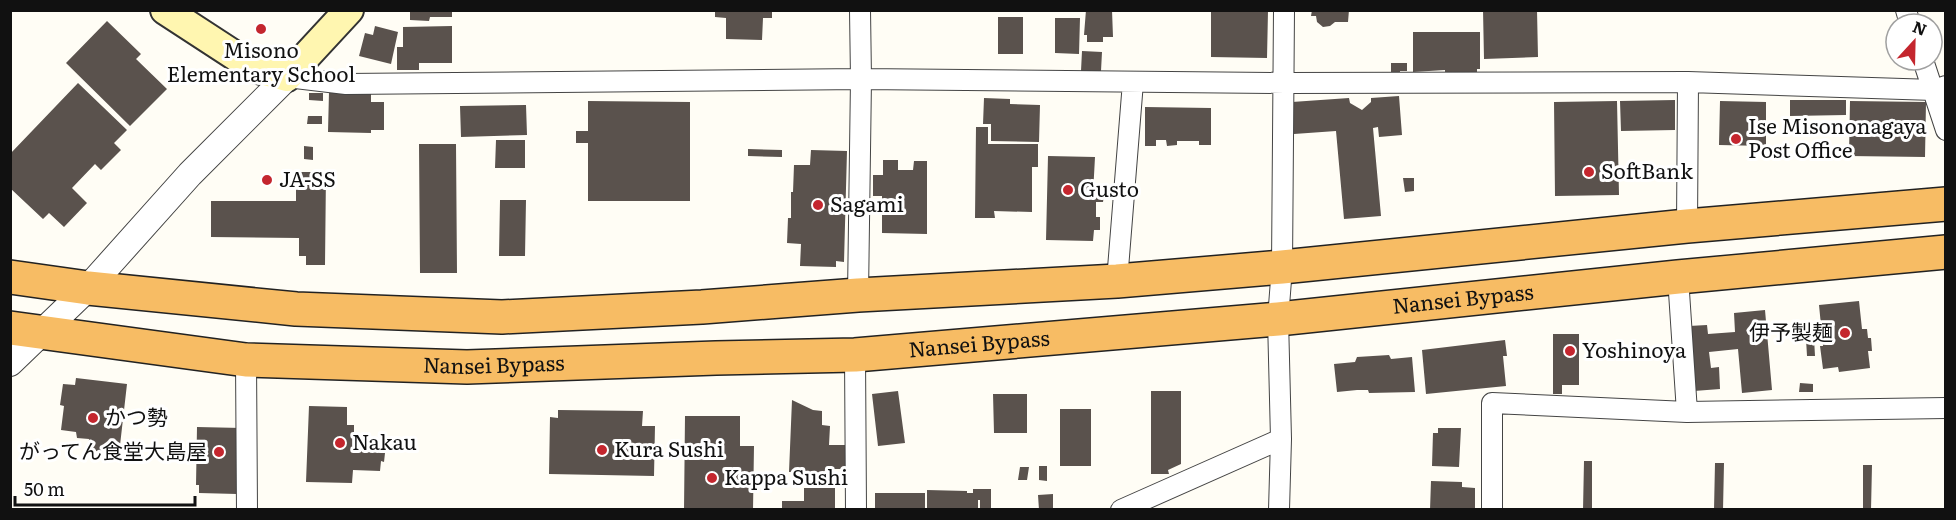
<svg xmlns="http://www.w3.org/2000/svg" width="1956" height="520" viewBox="0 0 1956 520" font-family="Literata,'Noto Sans JP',serif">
	<rect width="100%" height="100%" fill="#fffdf5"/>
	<!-- building -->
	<path fill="#5a524d" d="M410 10H452V17H430L429 21 410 20Z
		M715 10H772V18H763L762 40 726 39V18L715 17Z
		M1086 10H1112L1113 37H1103V42H1087V35H1084Z
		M1312 10H1349L1348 22H1335L1330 26 1323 27 1317 22 1316 16H1311Z
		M1483 10H1537L1538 57 1484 59Z
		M1211 11H1268L1267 58 1211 57Z
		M998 17H1023V54H998Z
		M1055 18H1080L1079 54 1055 53Z
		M107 21 141 54 136 59 167 89 130 126 66 63Z
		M375 26 398 32 391 64 359 56 365 33 373 35Z
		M452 26V63H419V70H397V47H403V27Z
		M1413 32H1480V69H1477V72H1445V70L1413 72Z
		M1082 51 1102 52 1101 71H1081Z
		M1391 63H1407V71H1400V74L1391 75Z
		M78 83 127 130 114 143 121 150 101 170 95 164 72 188 87 203 64 227 49 213 43 219 10 188V154Z
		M329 92H371V102H384V130H371V133L328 132Z
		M309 93H323V101L309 100Z
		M1399 96 1402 135 1379 137 1378 127 1373 128 1381 216 1344 219 1336 131 1294 134 1292 102 1349 98 1350 103 1362 110 1371 102V98Z
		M984 98 1010 99V104L1040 105 1039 142 991 141V124H983Z
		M1675 100V130L1621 131 1620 101Z
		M1790 100H1846V115L1790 116Z
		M588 101 690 102V201H588V143H576V131H588Z
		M1617 101 1619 195 1555 196 1554 102Z
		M1720 101 1766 102V146L1719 145Z
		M1850 101 1926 102 1925 157 1849 156Z
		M526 105 527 135 461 137 460 106Z
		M1145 107 1211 108V145H1199V141H1177V145L1167 146 1166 140H1156V146H1145Z
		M308 116H322V124H307Z
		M976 127H988V144H1038V167H1032V212L994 211 995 218H975Z
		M496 140H525V168H495Z
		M419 144H456L457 273H420Z
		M304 146 313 147V160L304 159Z
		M748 149 782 150V157L748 156Z
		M811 150 847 151 844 262 836 261V267L800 266 801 244 787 243 788 218H791V192H793L794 165H810Z
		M1048 156 1095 157 1093 194 1104 195 1103 202H1096V217H1100V230H1094L1093 241 1046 240Z
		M883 160H898V170H913L914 161H927V234L882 233V196H873V175H883Z
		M296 172H326L325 265H306V256H299V238L211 237V201H296Z
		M1403 178H1414V191L1405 192Z
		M500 200H526L525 256H499Z
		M1859 301 1862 329H1867L1868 338H1871L1872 351H1868L1870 368 1839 372 1838 367 1823 369 1820 346H1823L1819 305Z
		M1765 310 1772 390 1742 393 1738 349 1709 352 1711 368 1719 367 1720 389 1694 391 1689 326 1707 325 1708 334 1735 332 1734 313Z
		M1553 334H1579V385H1562V394H1553Z
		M1814 338 1815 356H1807L1806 339Z
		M1505 340 1507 356H1503L1506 386 1426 394 1422 350Z
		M1389 355 1391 359 1412 357 1415 392 1369 393 1368 390H1357L1337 392 1334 364 1355 362 1357 357Z
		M76 378 127 384 119 454 88 450 89 439 77 438 76 432 61 430 64 406 60 405 63 384 75 385Z
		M1800 383 1813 384V392H1799Z
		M898 391 905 443 878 446 872 394Z
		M1151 391H1181V464L1168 470 1169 474H1151Z
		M993 394H1027V433H994Z
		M792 400 813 410 822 411V425L830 426 829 445H846L845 469H832V473L789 472Z
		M309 406 347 407V425H354V439L372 440V446H382V453H385L384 462 381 461 380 471 353 470 352 483 306 482Z
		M1060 409H1091V466H1060Z
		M558 410 643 411 642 426H655L654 476 549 474 550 417 558 418Z
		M685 416H740V446H754L753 510H684Z
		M197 427 242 428 241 477H237V494L199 493V485H196Z
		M1438 428H1461L1459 467 1432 466 1433 433H1438Z
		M1584 461H1592V510H1583Z
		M1715 463H1724L1723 510H1714Z
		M1863 465H1872L1871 510H1863Z
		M1039 466H1047V481L1039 480Z
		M1020 467H1029L1027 480H1018Z
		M1431 481 1462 482V487L1475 488V510H1430Z
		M804 488H835V510H782V501H804Z
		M973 489H991V510H980V500H978V510H927V490L967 491V493H973Z
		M875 493H925V510H875Z
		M1053 494V510H1039L1038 495Z"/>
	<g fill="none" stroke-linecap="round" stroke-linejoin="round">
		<!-- minor casing -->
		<g stroke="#444" stroke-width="22">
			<path id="minor" d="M1906 10 1910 24
				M1923 60 1946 130
				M287 77 346 84 861 79 1284 83 1688 82 1934 90 1946 86
				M1687 226 1688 82
				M1678 277 1687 412
				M1117 281 1133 82
				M858 295 861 79 860 10
				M855 355 856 510
				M246 360 247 510
				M1121 510 1281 439
				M1279 510 1281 439 1278 319 1282 267 1284 10
				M1492 510V403L1687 412 1946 408"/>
		</g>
		<!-- tertiary casing -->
		<g stroke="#444" stroke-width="28">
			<path id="tertiary" d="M10 363 88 288 190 174 287 77"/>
		</g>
		<!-- secondary casing -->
		<g stroke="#333" stroke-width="32">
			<path id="secondary" d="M165 10 254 68 287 77 349 10"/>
		</g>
		<!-- trunk casing -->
		<g stroke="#222" stroke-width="36">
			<g id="trunk">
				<path d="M10 277 88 288 296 309 502 317 702 307 858 295 1117 281 1282 267 1687 226 1946 204"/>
				<path id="s1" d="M10 328 246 360 467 367 716 358 855 355 1278 319 1678 277 1946 252"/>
			</g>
		</g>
		<!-- minor -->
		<use href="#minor" stroke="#fff" stroke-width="20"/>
		<!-- tertiary -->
		<use href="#tertiary" stroke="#fff" stroke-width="26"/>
		<!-- secondary -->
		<use href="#secondary" stroke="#fff6b0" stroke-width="28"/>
		<!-- trunk -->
		<use href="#trunk" stroke="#f7bc64" stroke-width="33"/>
	</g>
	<!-- markers -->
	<g fill="#c4262e" stroke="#fff" stroke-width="2">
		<circle cx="261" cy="29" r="6"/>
		<circle cx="1736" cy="139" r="6"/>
		<circle cx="1589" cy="172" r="6"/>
		<circle cx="267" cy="180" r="6"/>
		<circle cx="1068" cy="190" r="6"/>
		<circle cx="818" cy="205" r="6"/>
		<circle cx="1845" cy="333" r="6"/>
		<circle cx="1570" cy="351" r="6"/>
		<circle cx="93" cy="418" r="6"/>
		<circle cx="340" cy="443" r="6"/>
		<circle cx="602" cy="450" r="6"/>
		<circle cx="219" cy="452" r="6"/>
		<circle cx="712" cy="478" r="6"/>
	</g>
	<g text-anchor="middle" stroke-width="6" stroke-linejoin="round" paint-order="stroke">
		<!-- poi labels -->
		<g font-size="21" fill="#111" stroke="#fff" text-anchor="start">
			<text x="261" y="58" text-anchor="middle">Misono<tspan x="261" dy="24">Elementary School</tspan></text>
			<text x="1748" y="134">Ise Misononagaya<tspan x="1748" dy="24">Post Office</tspan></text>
			<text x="1601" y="179">SoftBank</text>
			<text x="279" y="187">JA-SS</text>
			<text x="1080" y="197">Gusto</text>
			<text x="830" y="212">Sagami</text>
			<text x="1833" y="340" text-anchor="end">伊予製麺</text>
			<text x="1582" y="358">Yoshinoya</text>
			<text x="105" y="425">かつ勢</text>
			<text x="352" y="450">Nakau</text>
			<text x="614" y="457">Kura Sushi</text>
			<text x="207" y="459" text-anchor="end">がってん食堂大島屋</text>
			<text x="724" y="485">Kappa Sushi</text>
		</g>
		<!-- street labels -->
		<g font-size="21" fill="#111" stroke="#fff">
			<text dy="7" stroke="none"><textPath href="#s1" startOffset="1458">Nansei Bypass</textPath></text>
			<text dy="7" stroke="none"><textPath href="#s1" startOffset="972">Nansei Bypass</textPath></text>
			<text dy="7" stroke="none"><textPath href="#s1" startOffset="486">Nansei Bypass</textPath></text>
		</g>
	</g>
	<!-- border -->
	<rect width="1956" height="520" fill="none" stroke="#111111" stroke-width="24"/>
	<!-- north arrow -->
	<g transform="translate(1914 42) rotate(22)"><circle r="28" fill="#ffffff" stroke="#a0a0a0" stroke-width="1.5"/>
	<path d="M0-4.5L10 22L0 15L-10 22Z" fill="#c4262e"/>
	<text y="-9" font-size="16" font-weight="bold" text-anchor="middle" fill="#111111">N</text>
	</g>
	<!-- scale -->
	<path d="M15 496v9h180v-9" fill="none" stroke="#111111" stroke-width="3"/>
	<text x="24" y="496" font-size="18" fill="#111111" stroke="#ffffff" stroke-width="4.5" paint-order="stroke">50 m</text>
</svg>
